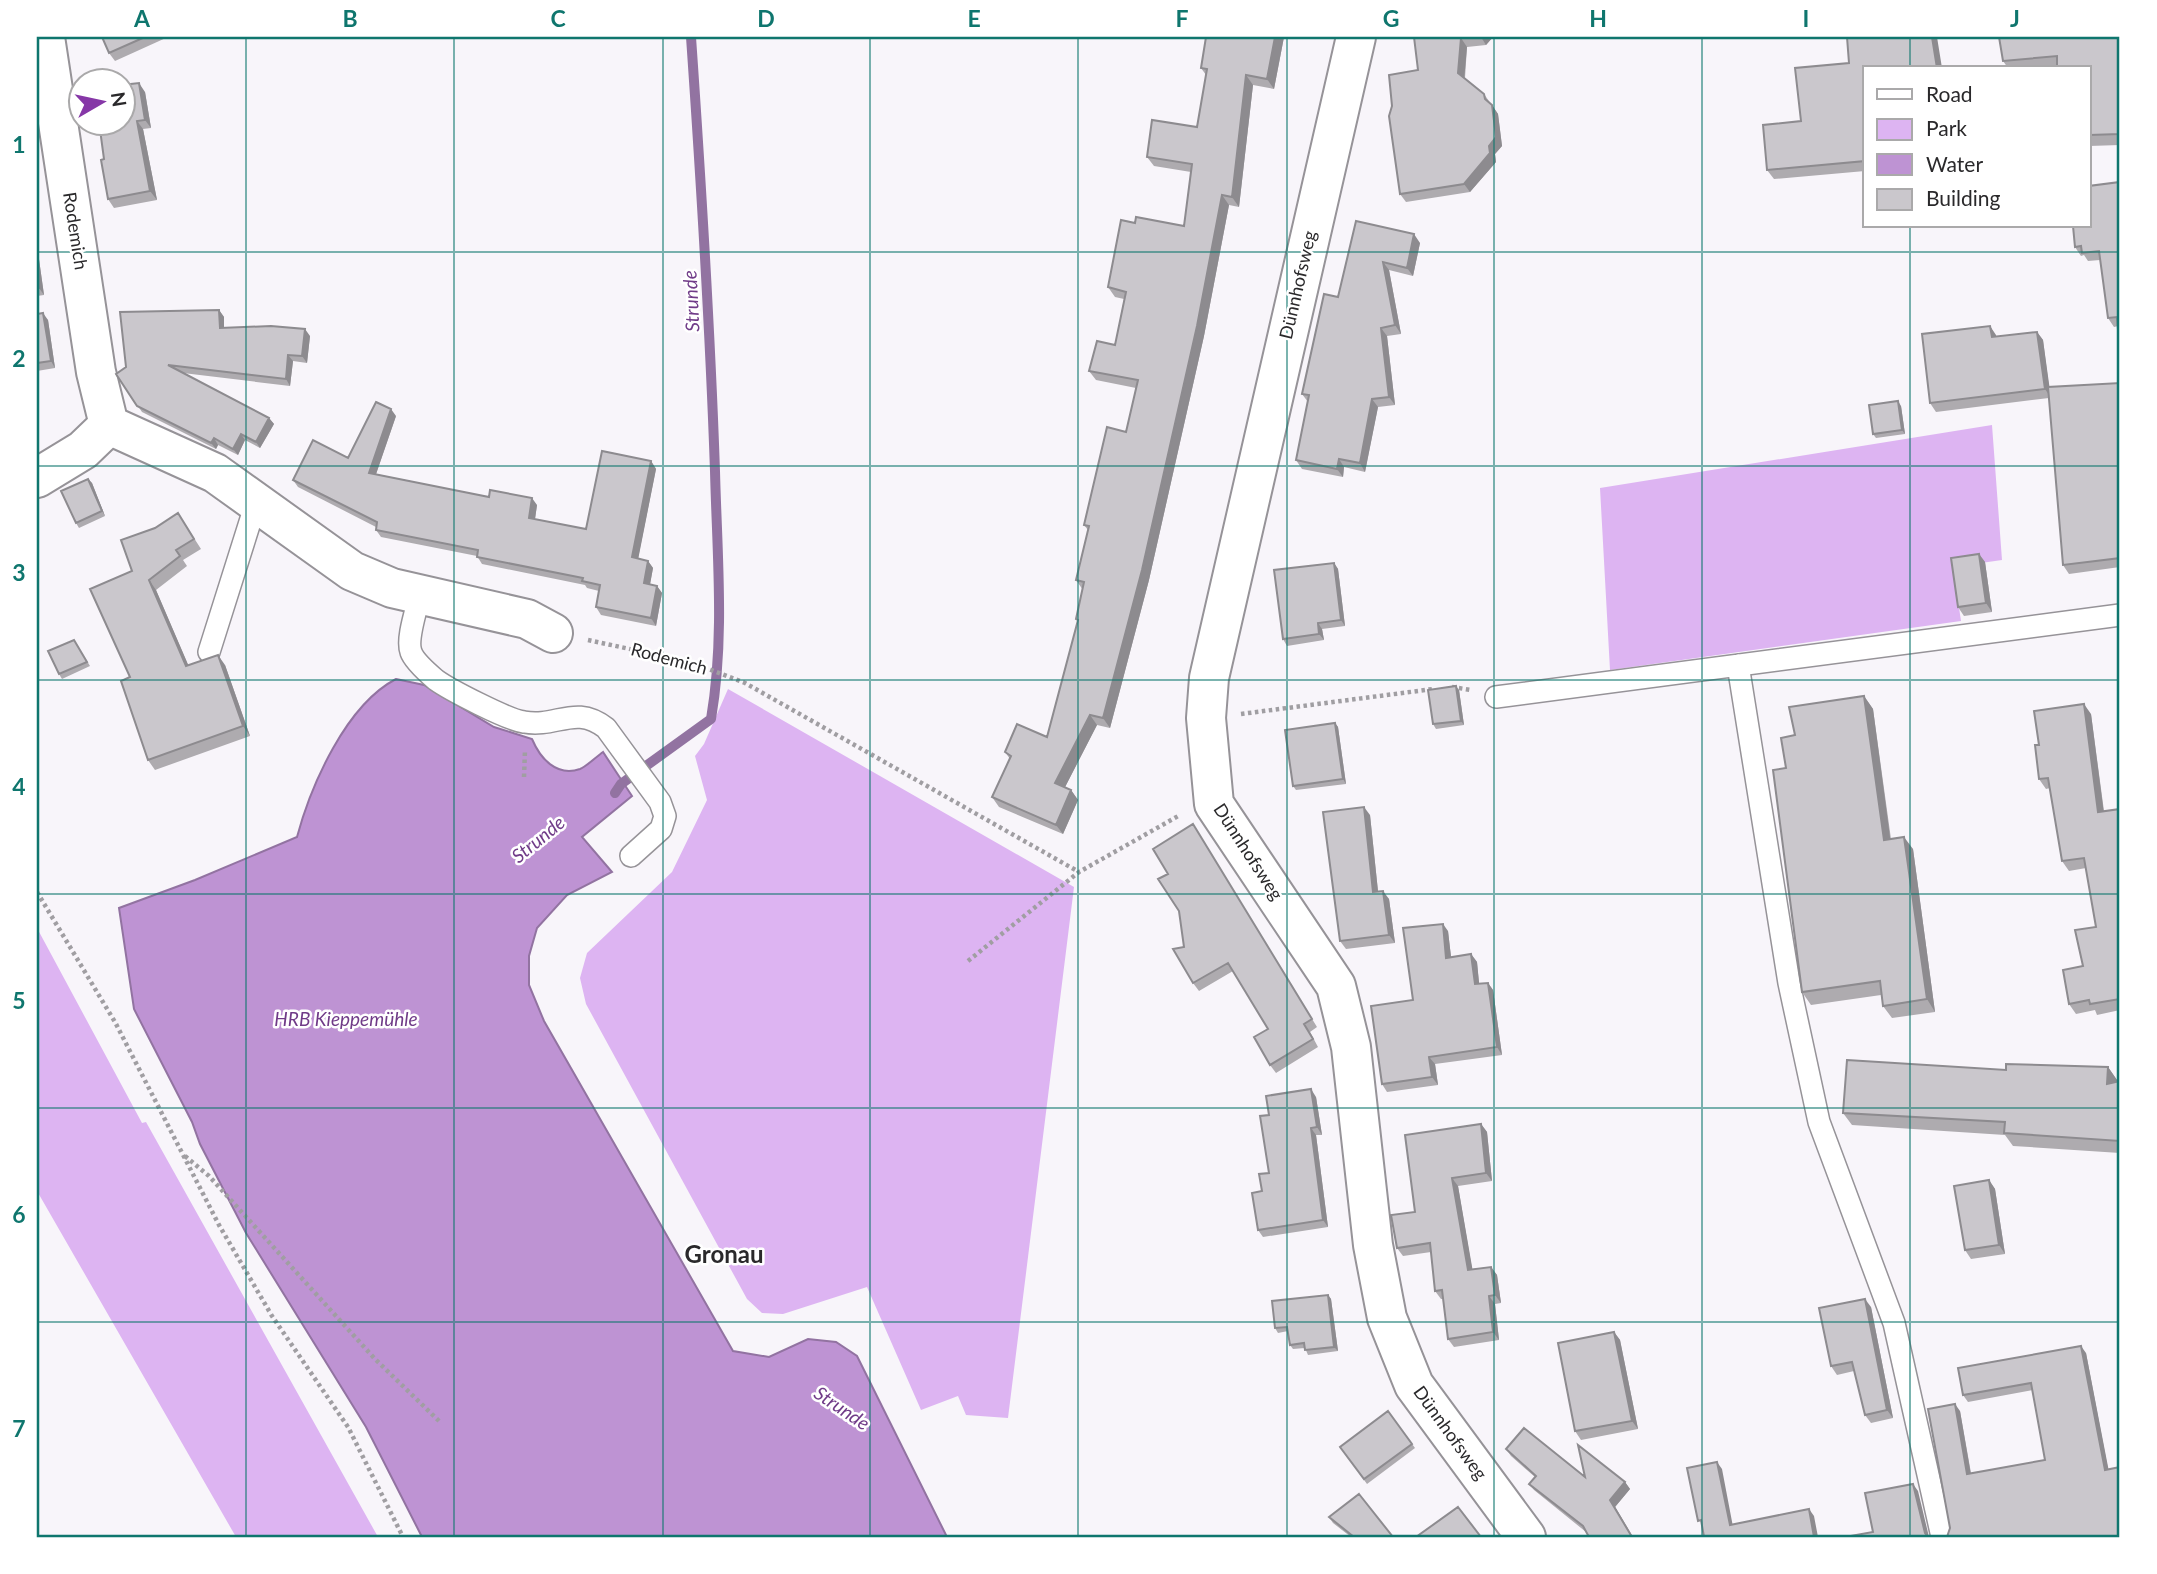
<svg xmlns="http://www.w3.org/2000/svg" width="2157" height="1574" viewBox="0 0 2157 1574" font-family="Lato,sans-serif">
	<rect width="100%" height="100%" fill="#f8f5fa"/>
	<!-- green -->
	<path fill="#ddb4f2" d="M1992 425 2002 560 1953 567 1961 621 1610 670 1600 488Z
		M728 689 1074 887 1008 1418 966 1415 958 1396 921 1410 867 1287 783 1314 762 1313 747 1299 586 1004 580 978 587 953 672 872 707 800 695 756 704 744Z
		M37 928 142 1123 146 1122 378 1537H236L37 1191Z"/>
	<!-- water -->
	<path fill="#be93d3" stroke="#9273a1" stroke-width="2" d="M396 679 424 685 494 727 532 739C540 758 556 777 580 769 587 766 596 757 603 752L632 796 582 837 612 872 567 895 537 928 529 956V985L544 1021 733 1351 769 1357 808 1339 836 1342 857 1356 947 1537H422L366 1427 246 1233 200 1144 192 1122 134 1009 119 908 195 880 297 837C311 785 346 705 396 679Z"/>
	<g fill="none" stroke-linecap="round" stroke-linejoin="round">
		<!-- stream -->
		<path stroke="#9273a1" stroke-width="10" d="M615 793 621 784 711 719C725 637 717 554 715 471 710 326 701 181 691 37"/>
		<!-- lane casing -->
		<g stroke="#969398" stroke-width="24">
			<path id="lane" d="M420 594C417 608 406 639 411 652 414 661 429 674 436 680 450 690 508 720 524 722 557 728 575 704 606 728L660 802 665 816 661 829 631 856
				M209 652 256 503
				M1738 665 1789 983 1819 1122 1894 1323 1942 1537
				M1496 697 2120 615"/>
		</g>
		<!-- street casing -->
		<g stroke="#969398" stroke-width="42">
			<path id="street" d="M45 37 96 372 109 425
				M1356 37 1209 678 1206 718 1214 804 1336 986 1351 1047 1373 1245 1387 1318 1414 1385 1526 1537
				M109 425 215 473 352 571 392 588 527 619 553 633
				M37 478 83 450 109 425"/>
		</g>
		<!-- path -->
		<path stroke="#a09ea2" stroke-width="4.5" stroke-dasharray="3.5 3.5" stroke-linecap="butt" d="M588 640 690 662 745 683 1079 872
			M1452 687 1471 690
			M1241 714 1433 689
			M524 777 525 750
			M37 892 115 1022 219 1225 272 1316 348 1427 403 1537
			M968 961 1079 872 1180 815
			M185 1156 209 1176 375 1359 439 1421"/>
		<!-- lane -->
		<use href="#lane" stroke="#fff" stroke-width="21"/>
		<!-- street -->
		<use href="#street" stroke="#fff" stroke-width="38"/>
	</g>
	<!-- wall -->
	<path fill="#aeabaf" d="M102 37H168L115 61 109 53Z
		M1284 37 1274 89 1253 85 1239 207 1229 205 1204 336 1149 580 1110 728 1097 725 1065 787 1071 790 1078 800 1063 834 999 807 992 797 1010 759 1005 752 1047 737 1078 622 1076 619 1083 590 1076 580 1088 530 1084 525 1126 432 1136 388 1096 380 1089 371 1115 345 1124 299 1115 297 1108 287 1135 223 1184 226 1191 172 1154 166 1147 157 1197 127 1206 75 1201 68Z
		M1414 37H1493L1486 45 1467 47 1465 78 1484 94 1498 114 1502 146 1495 154 1496 162 1470 192 1406 202 1400 194 1418 70Z
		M2120 37V145L2089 146V68L2057 67 2044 68H2008L2003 61Z
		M1865 68V171L1774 179 1767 170Z
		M145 92 151 128 143 129 157 200 114 208 108 199 104 159Z
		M2120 182 2118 326 2114 327 2108 318 2100 260 2088 261 2084 255 2081 256 2075 247Z
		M1356 221 1420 243 1413 276 1389 270 1401 334 1387 336 1395 405 1378 407 1365 472 1344 467 1343 477 1302 469 1296 460 1308 402 1302 394 1338 297Z
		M37 245 44 295 37 296Z
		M219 310 224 317V328L310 336 307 363 293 361 290 386 183 373 269 418 274 424 260 448 245 440 238 455 218 445 216 449 142 412 116 374Z
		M37 314 48 320 55 368 37 371Z
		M1990 326 1996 337 2037 332 2043 340 2049 387 2120 383V567L2069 574 2063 565 2049 398 1936 412 1930 403Z
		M1901 406 1905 434 1876 438 1873 434Z
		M396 416 376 474 489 497 537 505 535 519 586 529 651 461 656 469 638 558 648 561 653 568 650 584 657 586 662 593 656 626 601 615 596 607 599 591 587 588 585 585 482 564 477 556 381 537 376 530V527L298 487 293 480 348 458Z
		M88 479 92 483 105 516 79 528 76 523Z
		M178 513 201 549 183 560 187 566 156 590 188 665H225L250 736 155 770 148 760 130 677 132 571 155 528Z
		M1979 554 1985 562 1992 612 1964 616 1958 607Z
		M1334 563 1338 569 1345 626 1322 629 1324 640 1287 646 1283 639Z
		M74 640 90 666 62 679 59 674Z
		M1459 690 1464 725 1436 729 1433 724Z
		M1864 696 1873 709 1891 839 1913 849 1935 1012 1892 1018 1883 1006 1881 995 1811 1005 1802 992 1786 768 1795 735Z
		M2091 714 2104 811 2120 809V1010L2097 1015 2095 1010 2076 1014 2069 1004 2096 927 2086 868 2069 871 2062 861 2050 788 2046 789 2039 779V745Z
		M1335 723 1338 727 1346 784 1296 790 1293 786Z
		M1370 815 1378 891 1389 899 1395 943 1346 949 1340 941Z
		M1198 832 1317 1027 1310 1032 1318 1047 1276 1073 1270 1065 1268 1029 1233 971 1199 991 1193 983 1184 947 1179 911 1168 874Z
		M1448 931 1451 957 1471 954 1477 962 1479 984 1488 983 1493 990 1502 1055 1435 1064 1438 1085 1387 1092 1382 1084 1413 1000Z
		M2108 1067 2117 1080V1082L2120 1081V1153L2013 1146 2005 1135 1852 1125 1843 1113 2006 1070Z
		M1316 1097 1322 1135H1316L1328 1227 1263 1237 1258 1230 1262 1191 1269 1173V1115Z
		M1481 1124 1487 1132 1492 1181 1458 1186 1472 1269 1491 1267 1497 1275 1501 1303 1495 1304 1499 1340 1454 1347 1448 1339 1443 1299H1441L1435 1291 1431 1252 1403 1256 1397 1248 1415 1212Z
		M1989 1180 1995 1189 2005 1254 1971 1259 1965 1250Z
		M1328 1295 1331 1299 1338 1351 1308 1355 1305 1348 1293 1349 1290 1345 1288 1331 1278 1333 1275 1328Z
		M1871 1307 1893 1418 1871 1423 1865 1415 1854 1371 1837 1375 1831 1366Z
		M1614 1332 1620 1340 1638 1429 1581 1440 1575 1431Z
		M2086 1353 2108 1469 1950 1528 1960 1411 1971 1473 2045 1460 2033 1390 1968 1402 1963 1395Z
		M1388 1411 1415 1448 1367 1484 1340 1447Z
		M1506 1449 1585 1477 1625 1482 1630 1489 1615 1507 1633 1537H1589L1586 1532 1534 1490 1529 1484 1535 1477 1511 1456Z
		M1329 1517 1393 1537H1351L1333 1523Z"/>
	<!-- shaded-wall -->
	<path fill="#8d8b8f" d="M1275 37H1284L1274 89 1267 79Z
		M1481 37H1493L1486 45Z
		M1932 37H1937L1942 68H1937Z
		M1461 38 1467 47 1464 81 1458 73Z
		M1246 75 1253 85 1239 207 1232 197Z
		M139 83 145 92 151 128 145 120Z
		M1492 105 1498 114 1502 146 1495 154 1496 162 1470 192 1464 184 1489 146Z
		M137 121 143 129 157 200 150 191Z
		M1222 195 1229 205 1204 336 1149 580 1110 728 1103 718Z
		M1414 234 1420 243 1413 276 1407 268Z
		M37 245 44 295 39 288 37 270Z
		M1383 262 1389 270 1401 334 1395 325Z
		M219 310 224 317V334L220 328Z
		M43 313 48 320 55 368 51 361Z
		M1990 326 1996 335 1998 346 1992 337Z
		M1381 328 1387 336 1395 405 1389 397Z
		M305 329 310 336 307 363 302 356Z
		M2037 332 2043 340 2051 398 2045 389Z
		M288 355 293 361 290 386 286 379Z
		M1372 399 1378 407 1365 472 1360 463Z
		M1898 401 1901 406 1905 434 1902 430Z
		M391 409 396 416 374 480 369 473Z
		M269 418 274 424 260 448 256 442Z
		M241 434 245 440 238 455 233 449Z
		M214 438 218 445 216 449 211 443Z
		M1339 459 1344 467 1343 477 1337 469Z
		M651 461 656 469 637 565 632 557Z
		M88 479 92 483 105 516 102 511Z
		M532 498 537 505 534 526 529 518Z
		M1979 554 1985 562 1992 612 1986 603Z
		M648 561 653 568 649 590 644 583Z
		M1334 563 1338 569 1345 626 1341 620Z
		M149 580 156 590 193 676 186 666Z
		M657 586 662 593 656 626 651 618Z
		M1318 623 1322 629 1324 640 1319 634Z
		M218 655 225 665 250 736 243 726Z
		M1456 686 1459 690 1464 725 1461 721Z
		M1864 696 1873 709 1892 852 1884 840Z
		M2084 704 2091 714 2105 822 2098 812Z
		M1090 715 1097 725 1062 793 1055 783Z
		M1335 723 1338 727 1346 784 1343 779Z
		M1071 790 1078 800 1063 834 1056 825Z
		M1364 807 1370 815 1379 901 1373 892Z
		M1904 837 1913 849 1935 1012 1927 999Z
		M1383 891 1389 899 1395 943 1389 935Z
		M1443 924 1448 931 1452 965 1446 958Z
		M1471 954 1477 962 1480 992 1475 984Z
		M1488 983 1493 990 1502 1055 1497 1047Z
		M1429 1057 1435 1064 1438 1085 1432 1077Z
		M2108 1067 2117 1080 2116 1097 2107 1084Z
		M1311 1089 1316 1097 1322 1135 1317 1127Z
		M1481 1124 1487 1132 1492 1181 1486 1173Z
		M1311 1128 1316 1135 1328 1227 1323 1220Z
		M1452 1178 1458 1186 1474 1278 1468 1270Z
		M1989 1180 1995 1189 2005 1254 1999 1245Z
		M1491 1267 1497 1275 1501 1303 1495 1295Z
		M1328 1295 1331 1299 1338 1351 1334 1347Z
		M1489 1296 1495 1304 1499 1340 1493 1332Z
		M1865 1299 1871 1307 1893 1418 1887 1410Z
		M1614 1332 1620 1340 1638 1429 1632 1421Z
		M2081 1346 2086 1353 2110 1477 2105 1470Z
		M1955 1404 1960 1411 1972 1481 1967 1474Z
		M1717 1462 1722 1469 1734 1532 1730 1525Z
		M1625 1482 1630 1489 1615 1507 1633 1537 1610 1500Z
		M1913 1484 1918 1491 1929 1537H1927L1925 1533Z
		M1809 1509 1814 1516 1818 1537H1814Z"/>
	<!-- building -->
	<path fill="#cac7cc" stroke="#8d8b8f" stroke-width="2" d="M102 37H145L109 53Z
		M1206 37H1275L1267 79 1246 75 1232 197 1222 195 1197 326 1142 570 1103 718 1090 715 1055 783 1071 790 1056 825 992 797 1011 756 1005 752 1017 724 1047 737 1078 620 1076 619 1084 582 1076 580 1089 526 1084 525 1107 427 1126 432 1138 380 1089 371 1097 341 1115 345 1126 292 1108 287 1121 220 1135 223 1136 217 1184 226 1192 164 1147 157 1152 120 1197 127 1207 69 1201 68Z
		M1414 37H1476L1461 38 1458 73 1484 94 1485 99 1492 105 1496 137 1489 146 1490 153 1464 184 1400 194 1389 116 1392 106 1389 75 1418 70Z
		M1847 37H1932L1937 68H1865V161L1767 170 1763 125 1801 121 1795 68 1849 63Z
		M1999 37H2056V39V37H2120V134L2089 135V68H2057V56L2003 61Z
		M139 83 145 120 137 121 150 191 108 199 101 160 104 159 99 122H122V85Z
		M2120 182V355L2117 317 2108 318 2099 251 2082 253 2081 246 2075 247 2073 226H2089V186Z
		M1356 221 1414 234 1407 268 1383 262 1395 325 1381 328 1389 397 1372 399 1360 463 1339 459 1337 469 1296 460 1309 395 1302 394 1324 294 1338 297Z
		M37 270 39 288 37 289Z
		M219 310 220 328 271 326 305 329 302 356 288 355 286 379 168 365 269 418 256 442 241 434 233 449 214 438 211 443 137 406 116 374 126 367 120 312Z
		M43 313 51 361 37 363V314Z
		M1990 326 1992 337 2037 332 2045 389 1930 403 1922 334Z
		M2120 383V558L2063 565 2048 387Z
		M1898 401 1902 430 1873 434 1869 405Z
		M376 402 391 409 369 473 489 497 490 490 532 498 529 518 586 529 602 451 651 461 632 557 648 561 644 583 657 586 651 618 596 607 600 585 582 581 583 578 477 557 478 550 376 530 377 522 293 480 313 440 348 458Z
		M88 479 102 511 76 523 61 491Z
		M178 513 194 539 176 550 180 556 149 580 186 666 218 655 243 726 148 760 121 681 130 677 90 589 132 571 121 540 155 528Z
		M1979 554 1986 603 1958 607 1951 558Z
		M1334 563 1341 620 1318 623 1319 634 1283 639 1274 570Z
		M74 640 87 662 59 674 48 651Z
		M1456 686 1461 721 1433 724 1428 690Z
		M1864 696 1884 840 1904 837 1927 999 1883 1006 1880 981 1802 992 1773 770 1786 768 1781 738 1795 735 1789 707Z
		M2084 704 2098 812 2120 809V999L2090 1004 2089 1000 2069 1004 2063 970 2083 966 2075 930 2096 927 2084 858 2062 861 2048 778 2039 779 2035 745H2039L2034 711Z
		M1335 723 1343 779 1293 786 1285 730Z
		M1364 807 1373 892 1383 891 1389 935 1340 941 1323 812Z
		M1193 824 1312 1019 1304 1024 1313 1039 1270 1065 1254 1037 1268 1029 1228 963 1193 983 1173 949 1184 947 1179 911 1158 879 1168 874 1153 849Z
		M1443 924 1446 958 1471 954 1475 984 1488 983 1497 1047 1429 1057 1432 1077 1382 1084 1371 1006 1413 1000 1403 928Z
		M1847 1060 2006 1070V1064L2108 1067 2107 1084 2120 1081V1141L2004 1133 2005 1122 1843 1113Z
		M1311 1089 1317 1127 1311 1128 1323 1220 1258 1230 1252 1193 1262 1191 1259 1174 1269 1173 1260 1116 1269 1115 1266 1096Z
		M1481 1124 1486 1173 1452 1178 1468 1270 1491 1267 1495 1295 1489 1296 1493 1332 1448 1339 1442 1290 1435 1291 1430 1243 1397 1248 1391 1215 1415 1212 1405 1135Z
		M1989 1180 1999 1245 1965 1250 1954 1186Z
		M1328 1295 1334 1347 1305 1350 1304 1343 1290 1345 1287 1327 1275 1328 1272 1301Z
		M1865 1299 1887 1410 1865 1415 1852 1362 1831 1366 1819 1308Z
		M1614 1332 1632 1421 1575 1431 1558 1343Z
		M2081 1346 2105 1470 2120 1467V1537H1947L1950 1528 1928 1409 1955 1404 1967 1474 2045 1460 2031 1383 1963 1395 1958 1368Z
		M1388 1411 1412 1444 1364 1479 1340 1447Z
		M1524 1428 1585 1477 1578 1445 1625 1482 1610 1500 1632 1537H1589L1583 1526 1529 1484 1536 1476 1506 1449Z
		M1717 1462 1730 1525 1809 1509 1814 1537H1704L1701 1520 1698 1521 1687 1468Z
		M1913 1484 1925 1533 1928 1537H1845L1873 1532 1865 1493Z
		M1359 1494 1393 1537H1354L1329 1517Z
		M1458 1507 1481 1537H1416Z"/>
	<!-- grid -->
	<path fill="none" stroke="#0f766e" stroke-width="2" stroke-opacity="0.55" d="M246 37V1537M454 37V1537M663 37V1537M870 37V1537M1078 37V1537M1287 37V1537M1494 37V1537M1702 37V1537M1910 37V68M1910 226V1537M37 252H2120M37 466H2120M37 680H2120M37 894H2120M37 1108H2120M37 1322H2120"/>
	<g text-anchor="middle" stroke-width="5" stroke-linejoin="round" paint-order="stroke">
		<!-- street labels -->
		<g font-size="18" fill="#2a292b" stroke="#fff">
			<text transform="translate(75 231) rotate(81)" y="6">Rodemich</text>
			<text transform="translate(1298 285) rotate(-77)" y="6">Dünnhofsweg</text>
			<text transform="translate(669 659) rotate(15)" y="6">Rodemich</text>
			<text transform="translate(1248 852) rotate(57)" y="6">Dünnhofsweg</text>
			<text transform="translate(1450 1433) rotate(54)" y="6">Dünnhofsweg</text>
		</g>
		<!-- water labels -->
		<g font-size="19" font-style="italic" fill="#703b88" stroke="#fff">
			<text transform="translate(691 301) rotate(-93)" y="7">Strunde</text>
			<text transform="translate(538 839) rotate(-39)" y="7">Strunde</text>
			<text x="346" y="1026">HRB Kieppemühle</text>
			<text transform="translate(842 1408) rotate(34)" y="7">Strunde</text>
		</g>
		<!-- district labels -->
		<g font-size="24" font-weight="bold" fill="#2a292b" stroke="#fff">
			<text x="724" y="1263">Gronau</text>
		</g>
	</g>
	<!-- border -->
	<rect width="2157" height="1574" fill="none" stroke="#ffffff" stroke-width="77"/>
	<!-- legend -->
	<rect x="1863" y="66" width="228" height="161" fill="#ffffff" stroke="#aaa9aa" stroke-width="2"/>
	<rect x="1877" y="89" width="35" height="10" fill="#ffffff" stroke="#aaa9aa" stroke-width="2"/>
	<text x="1926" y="102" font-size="21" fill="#2a292b">Road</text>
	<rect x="1877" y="119" width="35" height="21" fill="#ddb4f2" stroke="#aaa9aa" stroke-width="2"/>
	<text x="1926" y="136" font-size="21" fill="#2a292b">Park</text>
	<rect x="1877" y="154" width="35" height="21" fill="#be93d3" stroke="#aaa9aa" stroke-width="2"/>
	<text x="1926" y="172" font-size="21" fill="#2a292b">Water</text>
	<rect x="1877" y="189" width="35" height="21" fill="#cac7cc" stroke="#aaa9aa" stroke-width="2"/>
	<text x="1926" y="206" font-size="21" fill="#2a292b">Building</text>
	<!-- north arrow -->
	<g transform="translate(102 102) rotate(81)"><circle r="33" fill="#ffffff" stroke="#aaa9aa" stroke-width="2"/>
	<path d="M0-5L12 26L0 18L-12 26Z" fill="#8637a7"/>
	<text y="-10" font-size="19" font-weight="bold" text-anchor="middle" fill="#2a292b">N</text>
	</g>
	<rect x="38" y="38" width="2080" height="1498" fill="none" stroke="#0f766e" stroke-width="2.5"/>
	<g font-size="23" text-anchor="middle" font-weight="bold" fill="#0f766e">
		<text x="142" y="27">A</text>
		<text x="350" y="27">B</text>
		<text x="558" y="27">C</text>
		<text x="766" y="27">D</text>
		<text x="974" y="27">E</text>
		<text x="1182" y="27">F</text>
		<text x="1391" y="27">G</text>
		<text x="1598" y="27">H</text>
		<text x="1806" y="27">I</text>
		<text x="2015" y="27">J</text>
		<text x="19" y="153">1</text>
		<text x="19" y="367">2</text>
		<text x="19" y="581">3</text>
		<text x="19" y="795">4</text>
		<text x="19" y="1009">5</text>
		<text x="19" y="1223">6</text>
		<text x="19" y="1437">7</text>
	</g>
</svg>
